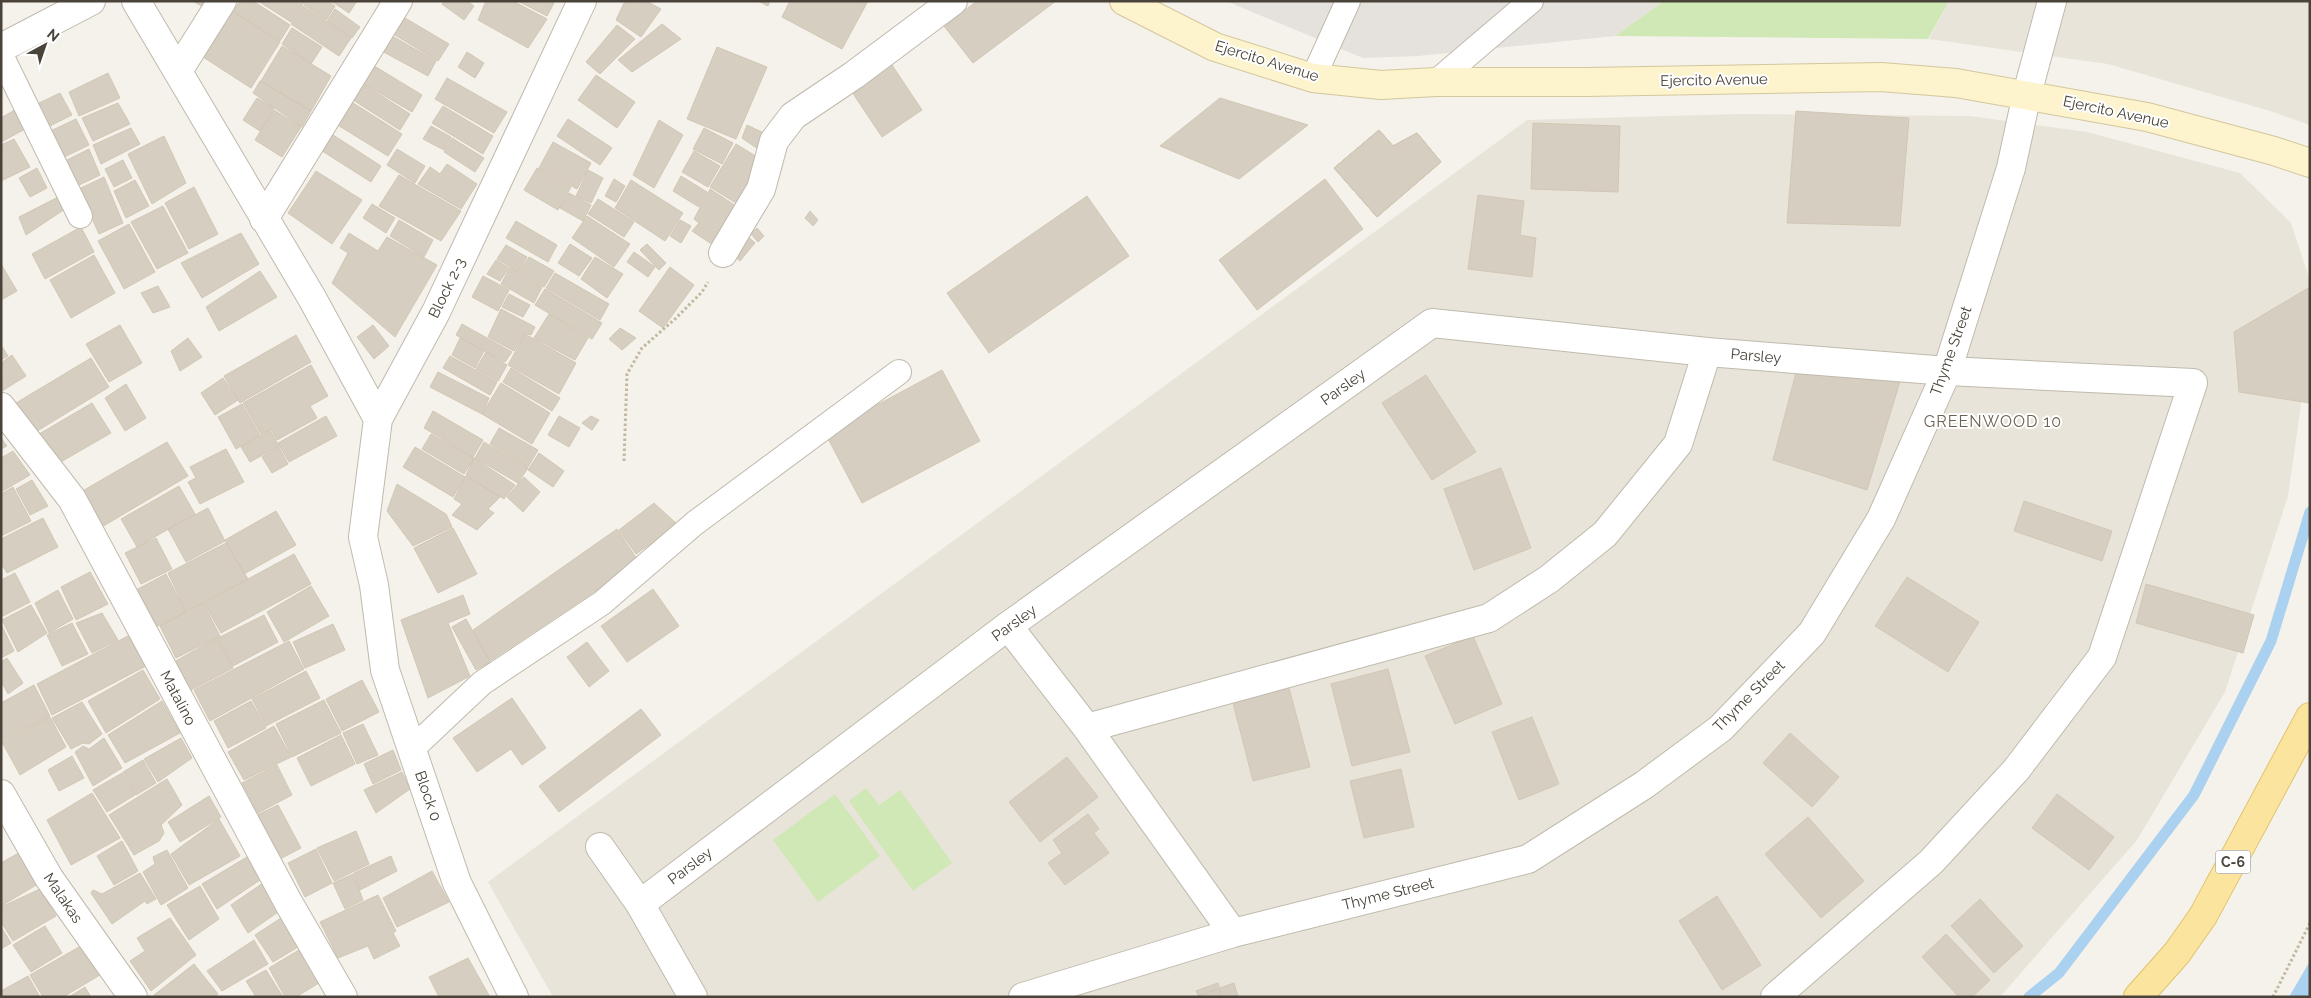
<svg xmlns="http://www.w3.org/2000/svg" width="2311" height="998" viewBox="0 0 2311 998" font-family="Raleway,sans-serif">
	<rect width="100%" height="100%" fill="#f5f2eb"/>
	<!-- residential -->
	<path fill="#e9e4d9" d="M1949 1H2310V125L2270 111 2108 64 1929 39Z
		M1740 114 1970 116 2087 132 2240 173 2291 223 2310 281 2308 355 2288 496 2225 692 2137 840 2000 997H553L488 882 1527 120Z"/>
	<!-- industrial -->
	<path fill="#e5e1dc" d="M1226 1H1664L1615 36 1418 56 1363 58Z"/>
	<!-- green -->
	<path fill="#cfe8b5" d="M1664 1H1949L1928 39 1615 36Z
		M866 788 879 805 900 790 952 863 913 891 849 801Z
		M835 794 880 856 818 902 773 840Z"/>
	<!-- water -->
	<path fill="#aad1ef" d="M2310 961V997H2289Z"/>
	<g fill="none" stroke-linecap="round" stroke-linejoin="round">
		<!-- stream -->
		<path stroke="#aad1ef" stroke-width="11" d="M2029 997 2059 973 2194 795 2271 641 2310 512"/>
	</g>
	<!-- building -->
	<path fill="#d6cec1" stroke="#d1c7b4" d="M193 1H208L205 8Z
		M240 1H253L290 25 280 41 233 11Z
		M258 1H305L291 22Z
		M306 1H328L335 6 326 20 304 5Z
		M331 1H357L349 13Z
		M444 1H467L474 6 464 20 442 4Z
		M486 1H513L547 19 528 48 478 20Z
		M518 1H551L554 3 547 16Z
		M625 1H646L661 9 641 37 616 20Z
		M758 1H770L768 6Z
		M790 1H868L842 49 782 17Z
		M977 1H1056L973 63 944 26Z
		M303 6 351 38 339 56 291 24Z
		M335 9 360 27 352 38 327 21Z
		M232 11 280 42 251 88 203 57Z
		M400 15 449 44 438 61 390 32Z
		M662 24 681 39 632 72 618 60Z
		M617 25 635 39 600 74 586 62Z
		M292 28 322 47 311 64 282 44Z
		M387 33 436 61 428 76 378 49Z
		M282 46 331 76 311 111 261 81Z
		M717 47 767 67 736 139 687 119Z
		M467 52 484 63 475 78 458 67Z
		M890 62 922 110 882 137 850 89Z
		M371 64 422 95 412 112 361 82Z
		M108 73 120 98 79 116 69 92Z
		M596 75 635 102 617 128 578 100Z
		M447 78 507 112 494 133 435 99Z
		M260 81 311 111 302 127 253 93Z
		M360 82 410 114 400 130 350 98Z
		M60 93 72 115 44 129 33 106Z
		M257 98 274 108 260 131 243 120Z
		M1220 98 1308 125 1239 179 1160 146Z
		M350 101 402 134 388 156 336 124Z
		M118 103 130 124 93 141 82 118Z
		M443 106 493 136 483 154 432 123Z
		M18 108 29 127 1 142V118Z
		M274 110 301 127 282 157 255 140Z
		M1796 111 1909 118 1900 226 1787 223Z
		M76 119 89 145 56 161 42 135Z
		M568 119 612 148 600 165 557 136Z
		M659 120 683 135 654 188 633 175Z
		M1533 123 1620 126 1618 192 1531 189Z
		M747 125 764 133 758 149 742 138Z
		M431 126 451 137 444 150 423 139Z
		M131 128 140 144 101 164 93 145Z
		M704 128 733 143 722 164 693 149Z
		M1379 130 1393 146 1417 133 1441 162 1377 217 1334 168Z
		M1379 130 1393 146 1417 133 1441 162 1377 217 1334 168Z
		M1379 130 1393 146 1417 133 1441 162 1377 217 1334 168Z
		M330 133 381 166 371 182 319 149Z
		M164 136 186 183 152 204 128 154Z
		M452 138 484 158 475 172 444 152Z
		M14 139 30 167 1 181V145Z
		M553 142 591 163 577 189 539 168Z
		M736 144 762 160 736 203 710 187Z
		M89 149 100 175 77 186 65 161Z
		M397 149 425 166 415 183 387 165Z
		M694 151 720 166 708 187 682 172Z
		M123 160 132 178 114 187 105 169Z
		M447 164 477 184 461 209 418 184 430 167 440 174Z
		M37 168 47 188 30 197 19 178Z
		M537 168 571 187 558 210 524 190Z
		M588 170 603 178 591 203 576 196Z
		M316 171 362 200 332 244 288 213Z
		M399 175 461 211 441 241 379 206Z
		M681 176 707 192 699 207 673 191Z
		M104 177 123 223 99 234 79 189Z
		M614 179 625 186 616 202 605 196Z
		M1325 179 1363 229 1257 310 1219 260Z
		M135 180 149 206 126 218 114 191Z
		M631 180 683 213 665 241 615 208Z
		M194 187 218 234 189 249 165 203Z
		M710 189 736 206 713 245 692 231 699 223 694 219Z
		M66 193 65 209 26 235 19 217Z
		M569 193 591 205 583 221 560 208Z
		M1478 195 1524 201 1520 235 1536 238 1532 277 1468 269Z
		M1087 196 1129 256 989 353 947 293Z
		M598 199 634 222 624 237 588 214Z
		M372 204 395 218 386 233 363 218Z
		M163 206 188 253 157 269 131 222Z
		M810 211 818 220 813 226 805 218Z
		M587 216 630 244 614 267 572 238Z
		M399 220 433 240 424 257 390 236Z
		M680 220 691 226 681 243 670 236Z
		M516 221 557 245 548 262 506 238Z
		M129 224 155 272 124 289 98 241Z
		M81 227 94 252 45 279 32 254Z
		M757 228 764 236 758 242 751 234Z
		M241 233 259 264 202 298 181 263Z
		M349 233 378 251 387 237 437 265 395 337 332 283 348 253 340 248Z
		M745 234 755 243 740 261 729 252Z
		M570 244 592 258 579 276 558 263Z
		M647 244 666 263 659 270 640 250Z
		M506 245 527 257 518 272 497 259Z
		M634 252 655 267 648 277 627 262Z
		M94 255 115 293 71 318 50 280Z
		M529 257 554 271 544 287 519 272Z
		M595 257 623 274 607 298 581 279Z
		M496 260 509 268 500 281 487 274Z
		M1 264 17 291 1 300Z
		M670 267 694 285 663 328 639 311Z
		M510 268 542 287 534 303 501 284Z
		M260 271 277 297 219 331 206 307Z
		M555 273 609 304 600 320 546 288Z
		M483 276 509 290 498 311 472 297Z
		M158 286 170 307 153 313 141 293Z
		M2310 287V403L2239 392 2234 332Z
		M545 289 602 323 592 339 535 305Z
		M509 294 530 305 523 317 502 307Z
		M501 309 535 327 531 335 525 333 514 351 488 337Z
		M549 314 588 338 575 360 534 338Z
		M462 324 512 352 505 362 456 335Z
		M120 325 142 363 109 382 86 344Z
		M373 325 389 346 374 359 357 337Z
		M620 328 636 338 622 350 609 339Z
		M525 334 576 363 559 394 508 365Z
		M296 335 311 362 240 403 224 376Z
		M188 338 202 357 180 371 171 351Z
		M460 338 484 351 475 368 452 355Z
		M1 345 8 356 1 360Z
		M486 352 507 365 498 381 476 369Z
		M12 355 26 376 2 391 1 363Z
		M450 356 497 382 490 395 443 368Z
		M91 358 109 387 34 433 16 403Z
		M311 365 328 396 310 406 317 418 277 440 271 429 261 434 243 403Z
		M511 368 560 398 552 411 503 382Z
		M1797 369 1902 375 1867 490 1773 460Z
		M942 370 980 441 862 503 825 433Z
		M438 372 489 398 482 414 430 387Z
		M1426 375 1476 452 1432 480 1382 403Z
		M223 378 238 400 215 415 201 393Z
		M501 383 550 413 532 444 482 414Z
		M126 384 146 418 125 431 105 398Z
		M92 403 111 433 59 463 39 434Z
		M242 404 260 435 236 449 218 417Z
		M433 411 483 440 473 457 424 428Z
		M326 416 337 436 289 462 278 443Z
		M559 416 580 428 569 447 548 435Z
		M591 416 599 420 592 430 582 423Z
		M499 428 538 450 528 467 490 444Z
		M270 430 279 446 250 462 241 447Z
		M431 434 474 458 464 474 422 449Z
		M1 438 7 446 1 449Z
		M167 442 188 476 100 528 79 493Z
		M484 442 528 468 518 483 475 458Z
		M279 447 288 464 272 473 262 457Z
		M415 447 465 477 453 497 403 467Z
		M226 449 244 482 200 504 188 482 196 478 190 467Z
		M13 451 30 475 1 492V458Z
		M539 453 564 471 553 487 528 470Z
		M474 458 515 485 504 499 466 475Z
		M1501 468 1531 548 1474 570 1444 489Z
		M466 476 500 497 488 509 494 513 477 530 452 515 462 504 454 499Z
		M524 477 540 492 523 512 507 497Z
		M32 480 48 506 30 515 16 489Z
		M397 484 446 514 452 527 413 546 387 511Z
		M179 486 195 514 137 547 121 519Z
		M13 487 31 521 1 536V494Z
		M2024 501 2112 531 2102 561 2014 531Z
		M654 503 678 525 636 554 619 530Z
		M208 508 225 541 186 562 168 529Z
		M276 511 296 545 244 574 225 540Z
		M43 518 58 547 7 573 1 563V539Z
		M453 528 477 574 438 593 414 548Z
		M617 529 639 562 490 661 473 630Z
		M156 538 172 569 141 584 125 553Z
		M226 543 248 579 186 611 168 573Z
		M294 554 311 584 221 633 204 603Z
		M90 572 108 604 76 620 61 587Z
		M15 573 30 602 1 617V580Z
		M166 574 186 612 156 627 136 590Z
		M1907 577 1979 622 1948 672 1875 626Z
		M2146 584 2254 615 2243 653 2136 623Z
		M311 586 329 616 284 642 267 612Z
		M653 589 679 626 627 662 601 626Z
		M58 590 73 619 49 633 35 603Z
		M463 595 470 614 448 623 470 676 428 698 401 620Z
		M203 603 220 636 176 658 160 626Z
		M31 605 47 633 18 652 2 620Z
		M102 613 118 640 92 653 76 623Z
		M264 615 278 642 233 666 218 638Z
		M466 619 490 662 476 670 452 627Z
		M72 623 88 654 62 666 47 635Z
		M1 624 14 651 1 658Z
		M333 624 345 650 305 668 293 642Z
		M128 636 146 666 52 715 37 684Z
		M1473 636 1502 704 1455 724 1425 656Z
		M217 638 233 668 189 691 174 662Z
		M289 641 304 669 210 721 194 690Z
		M587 642 609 671 589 687 567 657Z
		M7 658 23 683 8 694 1 681V662Z
		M1388 669 1410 752 1352 766 1331 684Z
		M143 670 160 699 106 733 88 701Z
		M306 671 320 698 266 726 252 699Z
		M362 680 379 712 342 731 326 699Z
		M1288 684 1310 767 1253 781 1232 699Z
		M34 685 50 716 1 741V703Z
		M512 698 546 748 522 765 511 749 477 772 453 738Z
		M324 700 341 733 292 757 276 724Z
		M162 701 180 733 125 763 108 735Z
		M251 701 266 728 228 748 214 721Z
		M82 702 102 734 89 744 83 743 71 749 52 718Z
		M641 709 661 735 559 812 539 786Z
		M50 717 66 747 20 775 2 742Z
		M1532 717 1559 784 1519 800 1492 732Z
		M363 724 378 755 357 764 343 733Z
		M274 726 291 757 244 780 228 752Z
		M1790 733 1839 777 1812 807 1763 763Z
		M341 735 355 764 311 786 297 758Z
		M104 738 122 768 93 786 75 752 83 746 89 749Z
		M181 738 192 758 158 782 144 759Z
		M393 750 401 770 373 784 364 764Z
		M72 756 84 778 59 791 48 770Z
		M1067 757 1098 797 1040 842 1009 802Z
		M143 760 156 783 136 795 123 772Z
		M277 765 292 795 258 813 242 783Z
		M1401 769 1414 827 1364 838 1350 781Z
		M402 772 410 789 376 813 364 790Z
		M122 773 135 795 107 812 93 790Z
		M167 779 182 805 161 825 164 833 159 841 134 855 109 815Z
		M92 793 120 838 71 865 47 820Z
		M2057 794 2114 837 2089 870 2032 828Z
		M209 796 221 817 180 842 168 822Z
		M278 805 301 848 282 858 277 849 273 853 255 816Z
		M1088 814 1099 829 1094 833 1109 853 1065 885 1048 863 1062 853 1053 840Z
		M1808 817 1864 881 1821 918 1765 854Z
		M219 819 240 856 189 885 171 854Z
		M356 831 369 864 334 881 317 848Z
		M122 841 138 871 114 885 97 856Z
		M316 849 332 883 305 897 288 863Z
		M24 850 43 881 1 906V863Z
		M167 850 188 888 161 905 143 872 155 864 153 857Z
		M391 856 397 871 360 890 354 873Z
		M247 857 260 880 217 909 202 884Z
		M432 871 449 902 397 927 383 898Z
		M140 873 156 899 147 904 145 901 112 924 91 893 93 890 102 894Z
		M353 874 363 900 345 909 333 883Z
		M263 883 281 910 248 933 231 905Z
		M200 886 219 919 189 940 167 905Z
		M40 889 56 916 13 941 1 922V907Z
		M378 895 396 931 393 933 400 946 374 959 368 946 338 958 320 922Z
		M1717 896 1761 965 1722 990 1679 921Z
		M1980 899 2023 946 1994 973 1951 926Z
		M170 918 196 955 151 991 130 961 145 951 137 938Z
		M281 918 298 947 273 962 255 935Z
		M45 926 62 953 31 972 13 945Z
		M1 927 11 943 1 949Z
		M1946 934 1990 980 1972 997H1959L1922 957Z
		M254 940 268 964 222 991 207 971Z
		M86 943 105 972 63 997H43L30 975Z
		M299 950 319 983 296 997H285L269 968Z
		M468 958 490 997H439L429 977Z
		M194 964 218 994 215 997H155L154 995Z
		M266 970 283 997H256L246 981Z
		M28 976 40 997H1V991Z
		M1218 983 1222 997H1199L1196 991Z
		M1234 983 1238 997H1196Z
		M85 987 91 997H69Z"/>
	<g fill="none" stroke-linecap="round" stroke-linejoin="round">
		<!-- service casing -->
		<g stroke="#c0baad" stroke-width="26">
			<path id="service" d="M1 55 80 216
				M1313 78 1348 1
				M1436 82 1531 1
				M412 749 482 683 602 603 695 523 899 372"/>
		</g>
		<!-- minor casing -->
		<g stroke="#c0baad" stroke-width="30">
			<path id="minor" d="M136 1 312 298 378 419
				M1 48 91 1
				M178 71 222 1
				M264 219 398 1
				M723 253 761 189 774 141 793 116 854 75 953 1
				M1 407 72 499 288 902 343 997
				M1008 626 1087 728 1233 933
				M1087 728 1489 618 1549 579 1605 534 1678 444 1707 352
				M1 794 49 878 133 997
				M600 847 640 904 693 997
				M640 904 1008 626 1432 323 1707 352 1947 371 2193 383 2102 657 2016 770 1931 862 1775 997
				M514 997 457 883 385 670 374 585 363 537 378 419 436 312 582 1
				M1023 997 1233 933 1528 859 1644 785 1721 728 1812 633 1881 519 1947 371 2011 168 2027 94 2052 1"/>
		</g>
		<!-- secondary casing -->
		<g stroke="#d3c79c" stroke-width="30">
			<path id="secondary" d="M1124 1 1215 47 1313 78 1381 85 1436 82H1586L1881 77 1956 83 2147 117 2274 151 2310 163"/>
		</g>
		<!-- primary casing -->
		<g stroke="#e1c26d" stroke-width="30">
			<path id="primary" d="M2138 997 2177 953 2203 916 2310 717"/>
		</g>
		<!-- path -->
		<path stroke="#c2b79f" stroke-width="3" stroke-dasharray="2.5 2.5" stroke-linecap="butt" d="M624 461 627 374 642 348 675 319 702 292 708 282
			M2273 997 2310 923"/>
		<!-- service -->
		<use href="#service" stroke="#fff" stroke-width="24"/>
		<!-- minor -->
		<use href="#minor" stroke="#fff" stroke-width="28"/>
		<!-- secondary -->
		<use href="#secondary" stroke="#fdf3cd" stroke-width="28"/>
		<!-- primary -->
		<use href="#primary" stroke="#fbe49e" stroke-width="28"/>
	</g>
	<g text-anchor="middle" stroke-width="4" stroke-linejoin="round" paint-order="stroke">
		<!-- shield labels -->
		<rect fill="#fff" stroke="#807b74" stroke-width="1" x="2215.5" y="850.5" width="35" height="23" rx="4"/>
		<g font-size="14" font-weight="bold" fill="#494339">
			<text x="2233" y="867">C-6</text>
		</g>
		<!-- street labels -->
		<g font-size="15" fill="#494339" stroke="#fff">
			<text transform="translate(1267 61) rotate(17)" y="5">Ejercito Avenue</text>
			<text transform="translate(1714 80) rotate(-1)" y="5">Ejercito Avenue</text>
			<text transform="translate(2116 112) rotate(12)" y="5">Ejercito Avenue</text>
			<text transform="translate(447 288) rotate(-64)" y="5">Block 2-3</text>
			<text transform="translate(1951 351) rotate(-70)" y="5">Thyme Street</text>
			<text transform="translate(1756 356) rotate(5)" y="5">Parsley</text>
			<text transform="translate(1343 387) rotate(-36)" y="5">Parsley</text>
			<text transform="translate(1014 623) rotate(-36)" y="5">Parsley</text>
			<text transform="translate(1749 696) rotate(-45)" y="5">Thyme Street</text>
			<text transform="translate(178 698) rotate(62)" y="5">Matalino</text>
			<text transform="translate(428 796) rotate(71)" y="5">Block 0</text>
			<text transform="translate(690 866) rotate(-37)" y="5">Parsley</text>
			<text transform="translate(1388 894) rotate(-14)" y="5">Thyme Street</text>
			<text transform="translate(63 898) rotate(56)" y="5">Malakas</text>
		</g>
		<!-- neighbourhood labels -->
		<g font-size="16" letter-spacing="1" fill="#6c6250" stroke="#fff">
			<text x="1993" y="427">GREENWOOD 10</text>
		</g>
	</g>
	<!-- border -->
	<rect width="2311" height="998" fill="none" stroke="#494339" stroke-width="5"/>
	<!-- north arrow -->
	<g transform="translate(45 45) rotate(40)" stroke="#ffffff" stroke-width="4" paint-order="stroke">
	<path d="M0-4L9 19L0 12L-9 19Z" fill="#494339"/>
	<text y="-8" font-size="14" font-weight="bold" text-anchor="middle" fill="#494339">N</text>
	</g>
</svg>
